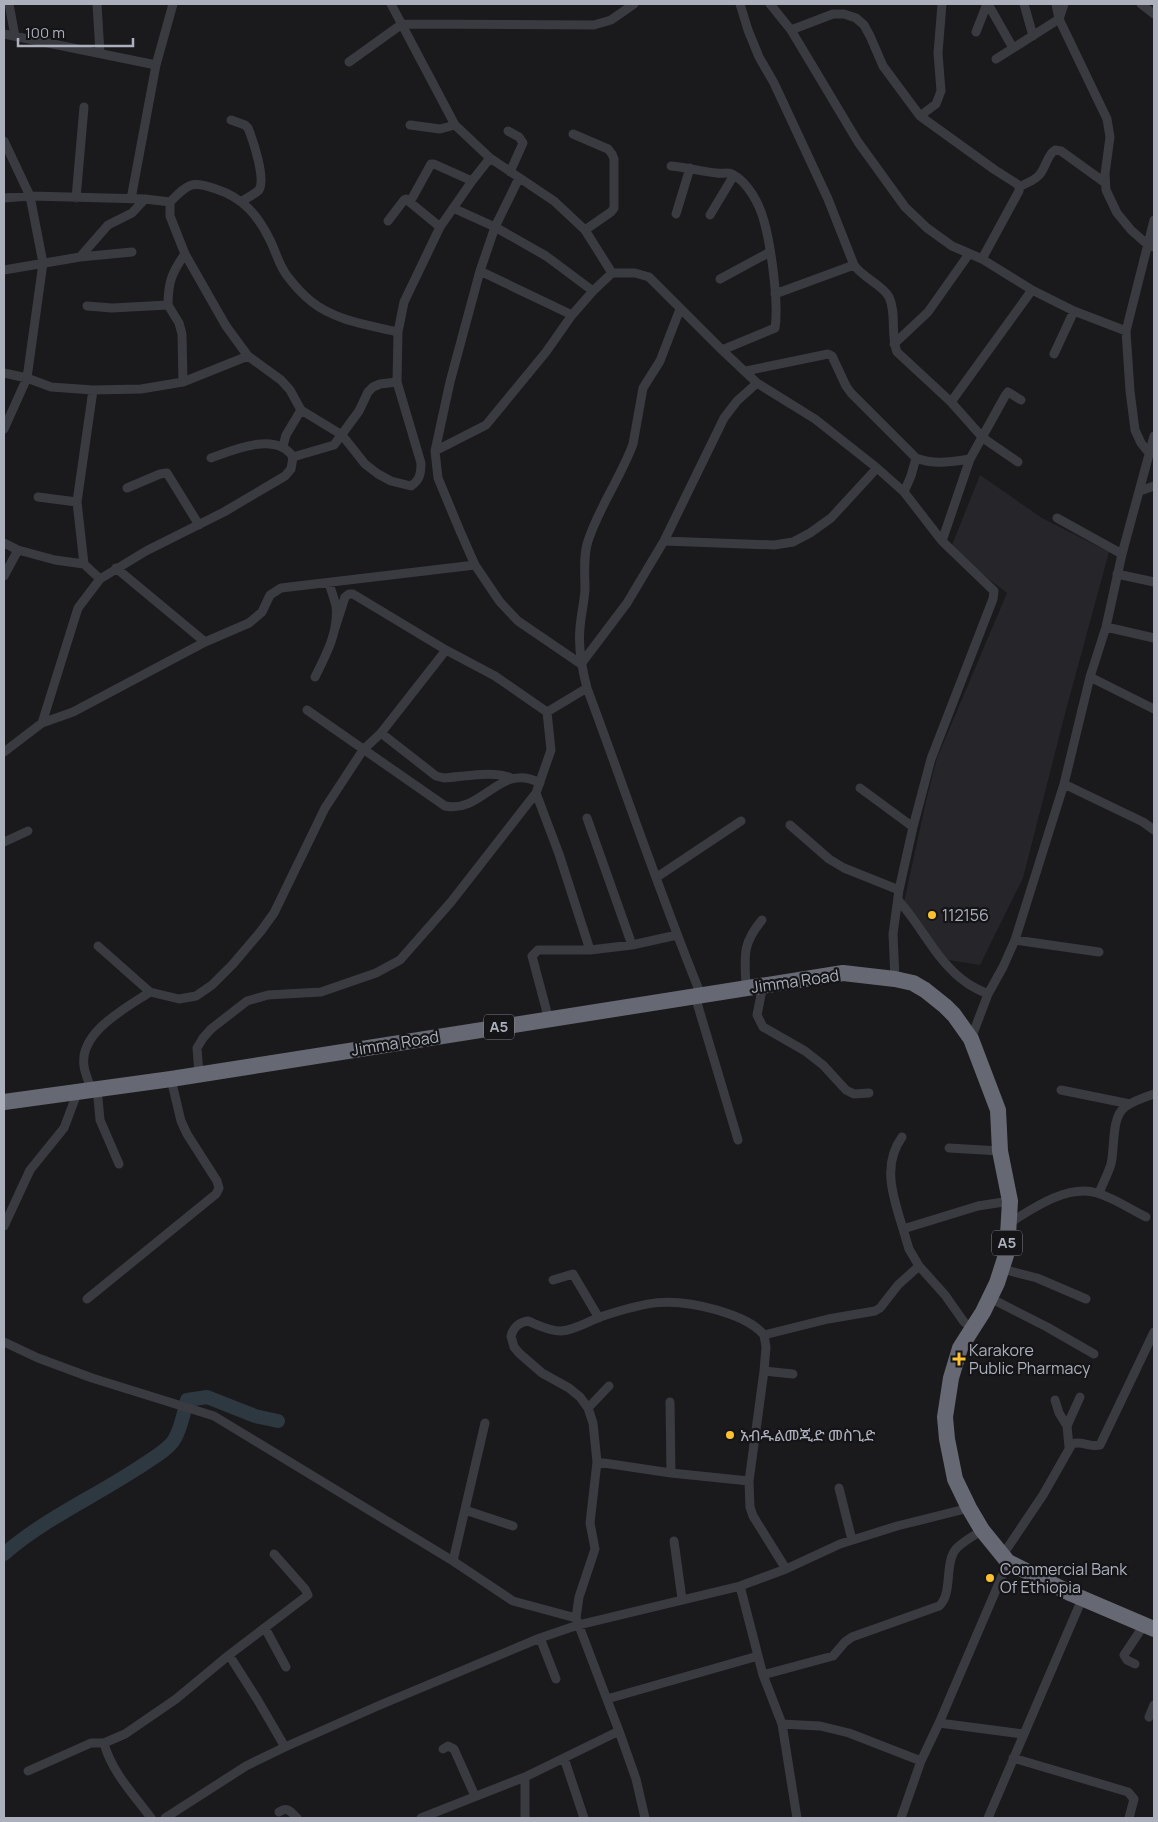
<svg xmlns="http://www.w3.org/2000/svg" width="1158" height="1822" viewBox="0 0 1158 1822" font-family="Manrope,'Noto Sans Ethiopic',sans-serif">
	<rect width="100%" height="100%" fill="#1a191c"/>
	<!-- built -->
	<path fill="#262529" d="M980 475 1042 518 1109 552 1066 710 1023 878 980 965 936 958 904 902 926 801 937 758 1007 593 950 550Z"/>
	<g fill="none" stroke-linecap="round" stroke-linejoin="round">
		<!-- river -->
		<path stroke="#2e3841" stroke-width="14" d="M4 1554C44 1519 94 1497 138 1468 148 1461 168 1450 174 1440 181 1429 184 1412 187 1400L207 1397 255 1416 278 1421"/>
		<!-- street -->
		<path stroke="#3a3b41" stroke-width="9" d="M9 4 15 36
			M97 4 100 53
			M391 4 455 125 490 158 554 201 585 230 612 273H635L649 277 722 350 757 383 815 419 877 468 904 492 942 541 994 591 993 599 931 759 913 827 899 890 893 934 895 979
			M740 4 748 30 759 57 774 83 828 199 854 265C863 278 883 285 889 297 897 314 890 335 897 352L951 402 983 438 1018 462
			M770 4 791 30 858 142 905 207 927 228 952 246 982 259 1032 290 1074 311 1126 331
			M988 4 1013 48
			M1024 4 1033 36
			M1064 4 1059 19 1107 119 1110 137 1105 174 1106 190 1117 213 1131 230 1148 245 1154 247
			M1141 4 1154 14
			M791 30 833 14H844L856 18 864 25 870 36 883 66 920 116 995 170 1017 184 1019 187
			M976 32 987 4
			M4 34 156 65
			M996 59 1059 19 1056 4
			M349 62 402 24 594 25 611 20 634 4
			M920 116 936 104 941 91 938 53 942 4
			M231 120 245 125 248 128C253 140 266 179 259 190 255 194 247 198 242 201
			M410 125 440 129 455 125
			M508 131 519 137 523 143 510 172
			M573 134 608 149 612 154 614 159V208L611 212 585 230
			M4 141 30 196 43 263 27 378 4 429
			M671 166C687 167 702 172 717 173 722 174 727 172 732 174 748 182 760 205 764 221 771 246 779 303 775 328L722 350
			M1019 187C1026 183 1035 181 1040 174 1046 167 1047 155 1055 150L1061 151 1104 182
			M4 198 30 196 145 199 170 202V216L185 254 226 326 248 356 281 380 290 390 301 410 342 435 365 464 378 474 391 481 411 486C420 480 421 473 421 463L397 382 398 332 404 302 440 227 472 181 490 158
			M76 198 84 107
			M131 199 156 65 173 4
			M170 202C188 184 191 180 216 189 243 198 257 214 270 240 276 252 279 266 288 277 295 286 303 295 312 302 336 321 369 325 398 332
			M410 202 431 164H434L472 181
			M453 208 495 227 546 256 593 291
			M676 214 690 168
			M710 215 734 175
			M388 221 404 200 406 199 440 227
			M80 257 132 252
			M982 259 1019 191V187
			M4 270 80 257 108 225 132 213 145 199
			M480 271 572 315
			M720 279 770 252
			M775 294 854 265
			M168 305C168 282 172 272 185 254
			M87 306 112 308 168 305 179 323 182 334 183 382
			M680 309 660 361 643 388 633 444C621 477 599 507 588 541 583 556 585 574 585 590 584 603 581 615 580 628 578 648 582 669 587 688 625 790 660 894 701 995
			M894 344 928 312 969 254
			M1054 354 1074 311
			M746 371 828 354 832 356 846 386 851 393 916 458C934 465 950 462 970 459
			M4 373 27 378 51 387 93 390 141 389 183 382 248 356
			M951 402 1032 290
			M283 446 286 435 301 410
			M435 451 450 382 480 271 495 227 519 178
			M1149 453 1141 443 1135 430 1130 391 1126 331 1154 220
			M293 457 334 445 359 411 368 392 373 387 380 384 397 382
			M127 488 160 474 167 473 199 525
			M1140 491 1154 486
			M904 492 911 476 916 458
			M38 497 77 502
			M1057 518 1122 554
			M664 541 774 545 793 542 810 533 831 518 877 468
			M942 541 970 459 1005 396 1008 392 1021 400
			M4 543 18 550 55 560 84 564 100 579
			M84 564 77 502 93 390
			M116 568 205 642
			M1117 574 1154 582
			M4 576 18 550
			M1106 627 1154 638
			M335 628 345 597 349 594H353L446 650 495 676 547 712 587 688
			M581 664 518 621 500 602 475 565 460 531 438 478 435 451 486 425 546 352 572 315 593 291 612 273
			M581 664 627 603 664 541 724 418 737 401 757 383
			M315 677C326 655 339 631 336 606 334 598 331 590 329 583
			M1090 677 1154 709
			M307 710 445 806C483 814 500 761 540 783
			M42 723 78 608 100 579 146 551 224 512 285 476 291 469 293 457C276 431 233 450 211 458
			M381 733 436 776 444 778C464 777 493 770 511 778
			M4 752 42 723 73 712 205 642 249 623 262 612 270 595 281 588 475 565
			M1064 784 1143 822 1154 830
			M860 788 913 827
			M536 793 559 854 590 950
			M587 818 632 945
			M790 825 829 859 844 868 899 890
			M4 842 28 831
			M657 877 741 821
			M898 900C922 926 937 963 967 983 974 988 981 991 988 994
			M1015 940 1099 952
			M98 946 150 992
			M763 985 757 1015 763 1027 805 1051 823 1065 846 1090 854 1094 869 1093
			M746 988C745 957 741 945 762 920
			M695 996 738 1140
			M549 1020 532 956 538 950H590L632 945 677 935
			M971 1039 988 994 1003 967 1015 940 1064 784 1090 677 1106 627 1122 554 1154 436
			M199 1074 197 1048 203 1038 211 1029 247 1001 268 995 321 992 376 973 400 960 451 902 536 793 551 750 547 712
			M97 1088 100 1120 119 1164
			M91 1089C89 1082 85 1074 84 1066 79 1032 126 1008 150 992L179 999 196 996 212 985 233 964 261 931 274 913 325 808 363 750 381 733 446 650
			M1061 1090 1130 1104
			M902 1137C881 1166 894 1199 903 1229
			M949 1148 1000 1151
			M1099 1193C1103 1183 1108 1174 1111 1164 1115 1148 1111 1117 1125 1107 1133 1101 1145 1097 1154 1094
			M1008 1224C1032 1209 1067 1184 1097 1193 1114 1198 1130 1209 1146 1217
			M4 1226 30 1170 64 1128 78 1091
			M1002 1269 1037 1278 1086 1299
			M553 1280 573 1274 599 1318
			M990 1298 1047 1327 1094 1354
			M87 1299 216 1194 219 1188 217 1181 187 1134 181 1121 171 1079
			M972 1328 964 1322 945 1295 919 1266 909 1249 903 1229 978 1206 1010 1201
			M764 1335 828 1319 875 1311 880 1308 898 1285 919 1266
			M4 1342 38 1358 92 1378 214 1416 453 1561 513 1601 576 1618
			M764 1371 793 1374
			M1055 1400 1059 1413 1067 1426 1069 1447
			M670 1402 671 1473
			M588 1408 609 1386
			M1067 1426 1080 1397
			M597 1462 671 1473 749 1481 764 1371 766 1347 764 1335C752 1321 733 1315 717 1310 669 1296 646 1302 600 1317 587 1322 575 1330 561 1331 549 1331 538 1325 528 1321 519 1322 513 1328 511 1336L514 1347 519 1353 542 1373 569 1388 580 1397 588 1408 593 1423 597 1462 590 1523 595 1549 579 1597 576 1618 619 1731 636 1779 645 1818
			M749 1481 750 1507 753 1516 786 1569
			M839 1488 852 1540
			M465 1510 513 1526
			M674 1541 682 1599
			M274 1554 305 1589 308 1595 229 1655 257 1699 285 1747
			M1002 1556 1043 1495 1072 1444C1081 1440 1091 1448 1100 1445L1154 1332
			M453 1561 485 1423
			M1008 1562 939 1723 1023 1734
			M740 1586 763 1675 782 1724 797 1818
			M265 1628 286 1667
			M540 1638 556 1679
			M1135 1664 1127 1660 1124 1655 1144 1625
			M763 1675 833 1656 845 1642 852 1637 939 1606C953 1595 944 1563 956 1549 962 1542 974 1536 982 1530
			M607 1699 758 1656
			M1149 1717 1154 1705
			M782 1724 820 1726 849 1733 921 1761
			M104 1743C111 1771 134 1795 151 1818
			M443 1749 448 1746 454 1749 475 1796
			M564 1758 584 1818
			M1013 1758 1128 1792 1134 1799 1129 1818
			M28 1771 91 1743H104L125 1734 176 1699 229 1655
			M525 1777V1818
			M279 1812C288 1806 291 1812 297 1818
			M165 1818 246 1766 285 1747 380 1705 540 1638 578 1625 740 1586 786 1569 840 1544 897 1526 969 1508
			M421 1818 525 1777 619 1731
			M901 1818 921 1761 939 1723
			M988 1818 1082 1599"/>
		<!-- highway -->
		<path stroke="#666973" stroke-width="16" d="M4 1102 171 1079 843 973 895 979 913 983 925 990 945 1006 954 1015 971 1039 998 1110 1000 1151 1010 1201 1007 1252 997 1283 983 1312 960 1348 951 1378 945 1417 947 1439 955 1479 969 1508 982 1530 1008 1562 1072 1594 1154 1629"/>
	</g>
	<!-- markers -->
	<g fill="#fec230" stroke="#151417" stroke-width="2">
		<circle cx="932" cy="915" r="5"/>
		<path d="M956.5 1351.5h5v5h5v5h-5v5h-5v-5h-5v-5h5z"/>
		<circle cx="730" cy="1435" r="5"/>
		<circle cx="990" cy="1578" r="5"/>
	</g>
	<g text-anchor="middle" stroke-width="4.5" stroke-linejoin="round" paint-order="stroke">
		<!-- shield labels -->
		<g fill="#151417" stroke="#7e818a" stroke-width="1">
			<rect x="484" y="1014.5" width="30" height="25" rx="4"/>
			<rect x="992" y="1230.5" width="30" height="25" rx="4"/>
		</g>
		<g font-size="15" font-weight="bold" fill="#abb0bc">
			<text x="499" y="1032">A5</text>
			<text x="1007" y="1248">A5</text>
		</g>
		<!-- poi labels -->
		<g font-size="16" fill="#abb0bc" stroke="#151417" text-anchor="start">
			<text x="942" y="921">112156</text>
			<text x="969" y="1356">Karakore<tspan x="969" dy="18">Public Pharmacy</tspan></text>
			<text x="740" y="1441">አብዱልመጂድ መስጊድ</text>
			<text x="1000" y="1575">Commercial Bank<tspan x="1000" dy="18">Of Ethiopia</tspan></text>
		</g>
		<!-- street labels -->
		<g font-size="16" fill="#abb0bc" stroke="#151417">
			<text transform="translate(795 981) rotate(-8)" y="6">Jimma Road</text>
			<text transform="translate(395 1043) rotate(-9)" y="6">Jimma Road</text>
		</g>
	</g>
	<!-- border -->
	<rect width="1158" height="1822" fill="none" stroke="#abb0bc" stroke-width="10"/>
	<!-- scale -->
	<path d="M18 38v8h115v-8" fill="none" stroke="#abb0bc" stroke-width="2.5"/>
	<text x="25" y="38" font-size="15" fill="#abb0bc" stroke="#151417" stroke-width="4" paint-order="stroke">100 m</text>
</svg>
